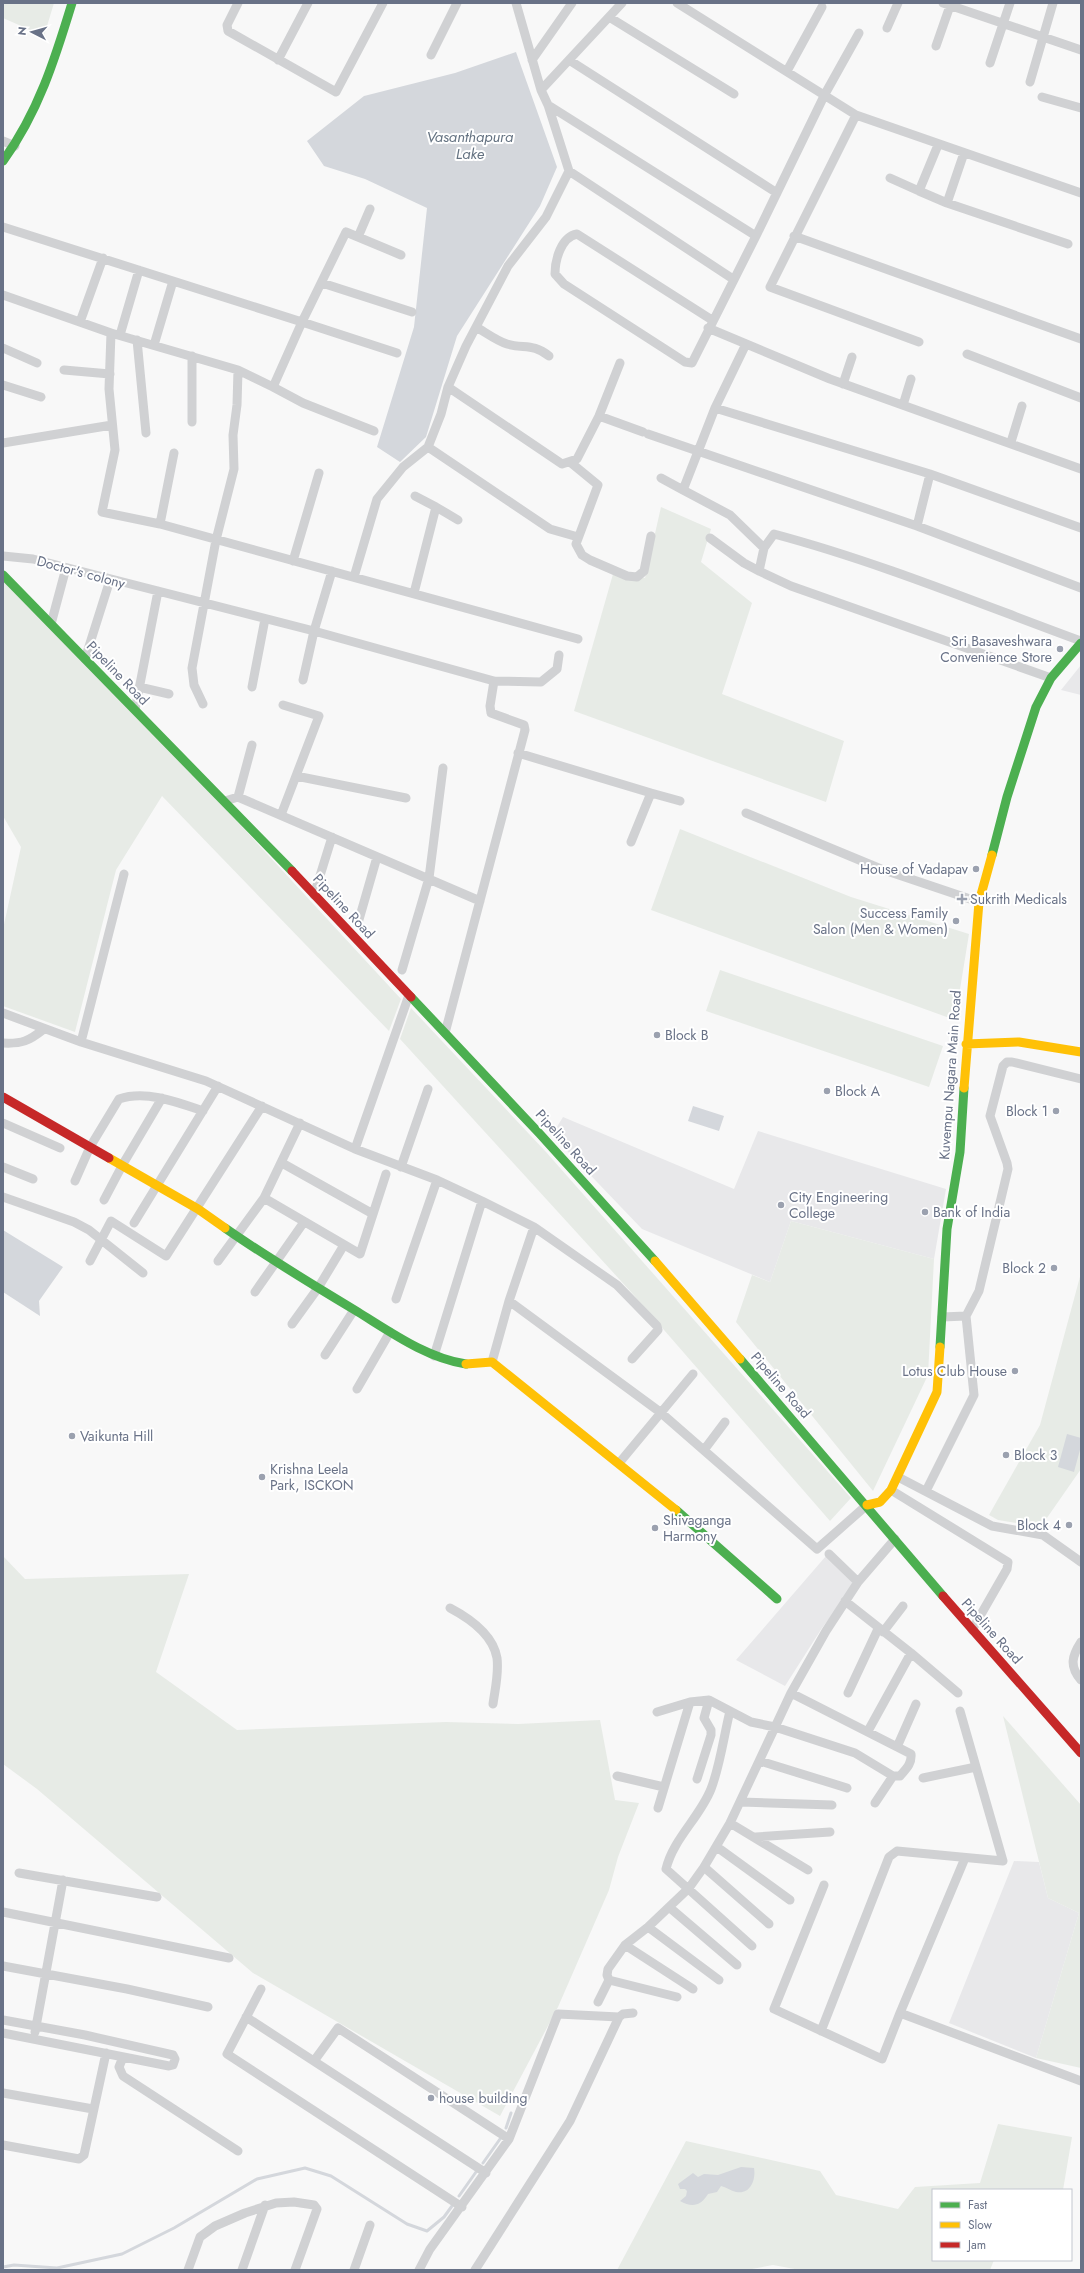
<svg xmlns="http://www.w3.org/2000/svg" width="1084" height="2273" viewBox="0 0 1084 2273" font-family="Jost,sans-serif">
	<rect width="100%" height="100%" fill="#f8f8f8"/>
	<!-- built -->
	<path fill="#e8e8ea" d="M1081 665V695L1061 690Z
		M563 1117 734 1189 758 1131 946 1189 934 1259 791 1221 770 1282 642 1229 552 1135Z
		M826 1556 858 1580 822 1628 785 1686 736 1660Z
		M1014 1861 1039 1862 1048 1898 1079 1913 1036 2058 949 2023Z"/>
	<!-- green -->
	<path fill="#e7ebe6" d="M3 3H54L44 36 3 18Z
		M661 507 711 529 701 562 752 603 722 694 844 741 826 802 574 711 615 567 645 578Z
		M3 580 175 754 401 999 389 1031 162 796 116 870 75 1032 3 1006V929L21 847 3 816Z
		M680 829 851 897 969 934 955 1020 651 910Z
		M720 970 943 1046 929 1087 706 1011Z
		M411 1008 546 1152 851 1498 830 1521 631 1292 400 1039Z
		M791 1221 934 1259 928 1375 873 1491 736 1322 752 1275 770 1282Z
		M1081 1273V1469L1042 1525 1016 1523 998 1520 989 1515 1040 1425Z
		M3 1556 25 1579 189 1574 156 1672 237 1730 446 1722 518 1724 600 1720 615 1800 639 1803 618 1857 609 1890 558 2007 500 2116 253 1973 37 1789 3 1764Z
		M1003 1716 1081 1805V2068L1036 2058 1079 1913 1048 1898Z
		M998 2124 1072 2137 1063 2190H933V2260H994L990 2270H800L773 2265 747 2270H617L686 2141 820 2171 836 2195 898 2209 915 2187 980 2183Z"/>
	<!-- water -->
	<path fill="#d4d7dc" d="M516 52 557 167 540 206 457 336 426 437 400 462 377 447 414 327 427 208 365 179 324 166 307 141 364 96 455 73Z
		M693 1106 724 1116 719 1131 688 1121Z
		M3 1230 63 1267 39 1301 40 1316 3 1292Z
		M1067 1434 1081 1438V1446L1074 1472 1058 1467Z
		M741 2167 754 2168C756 2179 751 2195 736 2192 731 2191 726 2187 721 2186L717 2192 708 2194C701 2206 692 2208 680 2201L686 2196 687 2191 685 2189H680L678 2184 693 2173 698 2177 704 2174 718 2175Z"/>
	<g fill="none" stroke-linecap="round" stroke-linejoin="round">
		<!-- stream -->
		<path stroke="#d4d7dc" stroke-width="3" d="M506 2128 511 2113
			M483 2163 500 2139
			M459 2196 476 2172
			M3 2267 14 2265 57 2268 122 2254 174 2228 257 2179 305 2168 331 2176 407 2224 427 2231 444 2217 452 2206"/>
		<!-- street -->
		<path stroke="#d0d1d3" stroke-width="9" d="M238 3 227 25 228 31 336 92 383 3
			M516 3 541 90 548 105 569 171 733 279
			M677 3 856 115 1081 193
			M943 3 1081 50
			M609 17 734 94
			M887 28 898 3
			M936 46 951 3
			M431 55 457 3
			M278 60 308 3
			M532 60 572 3
			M569 60 777 193
			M990 63 1010 3
			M787 71 822 7
			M1030 82 1053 3
			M541 90 622 3
			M1042 97 1081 108
			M548 105 756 236
			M856 115 770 287 919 342
			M3 141 15 146
			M569 171 546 217 508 266 466 346 448 387 441 414 428 447 550 529 578 537
			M890 178 919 191 938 145
			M919 191 947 203 1068 244
			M947 203 964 153
			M3 227 302 322 273 387 238 370 111 333
			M794 236 1081 339
			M358 237 370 209
			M322 283 412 312
			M3 295 111 333 109 389 115 450 102 512 160 524 578 639
			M712 320 577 234C561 237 555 260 555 274L564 284 685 362 692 363 756 236 825 94 859 33
			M80 322 103 258
			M476 327C485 332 497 341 507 344 524 349 533 343 549 356
			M708 328 830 379 1081 469
			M120 335 139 270
			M137 340 146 433
			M154 345 173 281
			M3 348 37 363
			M397 353 302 322 346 232 401 255
			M967 354 1081 398
			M192 356V422
			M64 370 110 374
			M843 384 852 357
			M3 385 41 397
			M273 387 303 403 374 431
			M448 387 562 464 577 459 599 416 620 363
			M903 405 911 379
			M715 408 930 474 917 526
			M599 416 643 432
			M648 434 917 526 1081 588
			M1011 442 1022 406
			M3 443 112 425
			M570 462 598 485 576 544 582 555 590 560 627 576 637 577 644 571 651 536
			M930 474 1081 528
			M661 478 683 490 715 408 746 344
			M683 490 730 515 764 548
			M436 507 458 520
			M160 524 174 453
			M710 538 744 563 759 571
			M3 556 33 559 314 631 494 681 541 682 557 669 559 655
			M293 561 319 473
			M354 577 377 499 403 467 428 447
			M414 593 436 507 415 496
			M51 624 66 568
			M85 659 110 580
			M1051 678 791 586 759 571 764 548 774 534C879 562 980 604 1081 641
			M303 680 314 631 332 571
			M139 687 169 694
			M252 687 265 619
			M203 704 194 685 192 668 216 540 234 469 233 435 237 405 238 370
			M135 710 158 591
			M518 753 651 793
			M296 776 406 798
			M238 797 252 745
			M225 801 238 797 480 901
			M746 813 881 869 979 902
			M281 815 319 716 283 705
			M631 842 651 793 680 801
			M314 895 332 837
			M358 923 377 857
			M402 970 429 878 443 768
			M3 1013 81 1042 206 1081 355 1149 437 1180 482 1201 534 1227 617 1285 657 1326 658 1330 632 1359
			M445 1033 525 730 524 725 491 713 490 706 494 681
			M81 1042 124 874
			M3 1043C22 1044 29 1041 44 1029
			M3 1123 60 1148
			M355 1149 409 995
			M282 1163 373 1214
			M3 1167 33 1179
			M401 1167 428 1089
			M75 1181 90 1147 119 1099C146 1090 177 1102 203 1111
			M3 1197 74 1222 89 1230 143 1273
			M264 1198 360 1254 386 1174
			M104 1200 123 1164 162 1098
			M134 1223 218 1086
			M90 1261 111 1221 166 1256 262 1106
			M218 1261 264 1198 300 1123
			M255 1292 304 1222
			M396 1299 437 1180
			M509 1301 660 1412 817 1549 867 1505
			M942 1317 966 1316
			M292 1324 318 1288 344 1245
			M325 1355 354 1310
			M434 1356 482 1201
			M492 1362 509 1301 534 1227
			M357 1389 390 1332
			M704 1450 725 1422
			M620 1462 693 1374
			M898 1477 992 1526 1043 1535 1081 1562
			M891 1490 1008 1562 1007 1569 972 1630
			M926 1491 974 1395 966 1316 979 1291 1008 1169 1007 1163 990 1116 1003 1066 1007 1062H1012L1081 1079
			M829 1554 858 1582
			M845 1601 911 1653 868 1731
			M450 1608C469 1618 493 1635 497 1658 499 1674 495 1689 493 1704
			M883 1632 903 1606
			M1081 1642C1072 1656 1069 1666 1081 1680
			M911 1653 958 1693
			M848 1693 878 1629
			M730 1711C724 1735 720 1766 711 1789 700 1817 673 1839 666 1869L752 1946
			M657 1712 690 1702 709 1700 751 1722 775 1727 855 1753 893 1776H900C906 1769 912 1764 911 1754L791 1693
			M897 1747 916 1704
			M760 1761 847 1788
			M617 1776 664 1787
			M923 1778 976 1767
			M697 1779 711 1735V1730L704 1718 709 1700
			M741 1802 832 1805
			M875 1803 893 1776
			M658 1808 690 1702
			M730 1823 808 1870
			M756 1837 830 1832
			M717 1847 790 1900
			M704 1867 769 1924
			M19 1873 157 1897
			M824 1885 774 2009 882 2059 900 2013 1081 2081
			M669 1907 737 1965
			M3 1912 229 1958
			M648 1927 719 1980
			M625 1945 693 1989
			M3 1966 127 1989 208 2007
			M261 1989 227 2054 462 2207
			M677 1997 609 1980 607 1975 608 1969 625 1945 648 1927 689 1888 704 1867 730 1823 791 1693 826 1631 858 1582 895 1539
			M598 2002 609 1980
			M900 2013 965 1858
			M246 2017 486 2173
			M3 2020 85 2035 173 2055 175 2059 173 2065 169 2066 3 2033
			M821 2031 889 1857 897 1851 1003 1861 960 1711
			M35 2032 63 1880
			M123 2057 119 2067 123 2076 238 2151
			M314 2061 338 2028 509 2139
			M3 2093 93 2109
			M3 2145 79 2159 84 2155 106 2053
			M188 2270 200 2237 215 2226 245 2213 276 2203 294 2202 314 2205 317 2209 295 2270
			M242 2270 265 2205
			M354 2270 370 2225
			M419 2270 430 2249 509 2139 558 2014 619 2017
			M475 2270 570 2121 619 2017 623 2014 633 2013"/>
		<!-- fast -->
		<path stroke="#4caf50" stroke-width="9" d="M3 161C38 113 55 59 72 3
			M3 575 292 871
			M992 855 1007 797 1036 707 1051 678 1081 643
			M411 997 539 1133 655 1261
			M225 1228C268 1258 313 1285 358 1312 392 1333 427 1358 466 1364
			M940 1347 947 1229 960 1152 964 1088
			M740 1359 943 1596
			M676 1510 777 1599"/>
		<!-- slow -->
		<path stroke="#ffc107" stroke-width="9" d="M966 1044 1019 1042 1081 1052
			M964 1088 979 902 992 855
			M109 1158 198 1209 225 1228
			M655 1261 740 1359
			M466 1364 492 1362 676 1510
			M867 1505 880 1502 891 1490 937 1392 940 1347"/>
		<!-- jam -->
		<path stroke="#c62828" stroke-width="9" d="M292 871 411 997
			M3 1097 109 1158
			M943 1596 1081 1753"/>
	</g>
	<!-- markers -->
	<g fill="#9ba1af" stroke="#fff" stroke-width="1.5">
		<circle cx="1060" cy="649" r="4"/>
		<circle cx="976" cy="869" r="4"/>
		<path d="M960 893h4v4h4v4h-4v4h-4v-4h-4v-4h4z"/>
		<circle cx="956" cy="921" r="4"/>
		<circle cx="657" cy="1035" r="4"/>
		<circle cx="827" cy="1091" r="4"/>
		<circle cx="1056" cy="1111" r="4"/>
		<circle cx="781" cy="1205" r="4"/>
		<circle cx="925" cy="1212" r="4"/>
		<circle cx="1054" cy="1268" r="4"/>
		<circle cx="1015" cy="1371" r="4"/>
		<circle cx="72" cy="1436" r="4"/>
		<circle cx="1006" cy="1455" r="4"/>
		<circle cx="262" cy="1477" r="4"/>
		<circle cx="1069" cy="1525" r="4"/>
		<circle cx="655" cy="1528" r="4"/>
		<circle cx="431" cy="2098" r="4"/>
	</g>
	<g text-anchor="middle" stroke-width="4" stroke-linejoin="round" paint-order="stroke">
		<!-- street labels -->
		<g font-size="14" fill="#697287" stroke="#fff">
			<text transform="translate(81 572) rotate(15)" y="5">Doctor's colony</text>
			<text transform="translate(118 673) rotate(46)" y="5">Pipeline Road</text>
			<text transform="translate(344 906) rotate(47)" y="5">Pipeline Road</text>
			<text transform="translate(950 1075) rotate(-86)" y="5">Kuvempu Nagara Main Road</text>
			<text transform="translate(566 1142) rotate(48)" y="5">Pipeline Road</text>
			<text transform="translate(781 1385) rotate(49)" y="5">Pipeline Road</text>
			<text transform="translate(992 1631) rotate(48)" y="5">Pipeline Road</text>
		</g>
		<!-- poi labels -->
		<g font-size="14" fill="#697287" stroke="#fff" text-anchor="start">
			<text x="1052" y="646" text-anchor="end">Sri Basaveshwara<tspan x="1052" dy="16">Convenience Store</tspan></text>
			<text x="968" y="874" text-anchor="end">House of Vadapav</text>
			<text x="970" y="904">Sukrith Medicals</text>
			<text x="948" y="918" text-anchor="end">Success Family<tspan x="948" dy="16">Salon (Men &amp; Women)</tspan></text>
			<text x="665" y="1040">Block B</text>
			<text x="835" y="1096">Block A</text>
			<text x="1048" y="1116" text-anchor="end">Block 1</text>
			<text x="789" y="1202">City Engineering<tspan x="789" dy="16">College</tspan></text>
			<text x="933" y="1217">Bank of India</text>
			<text x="1046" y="1273" text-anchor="end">Block 2</text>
			<text x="1007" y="1376" text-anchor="end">Lotus Club House</text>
			<text x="80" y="1441">Vaikunta Hill</text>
			<text x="1014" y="1460">Block 3</text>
			<text x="270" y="1474">Krishna Leela<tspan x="270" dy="16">Park, ISCKON</tspan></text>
			<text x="663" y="1525">Shivaganga<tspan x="663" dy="16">Harmony</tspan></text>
			<text x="1061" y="1530" text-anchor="end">Block 4</text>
			<text x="439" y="2103">house building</text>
		</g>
		<!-- water labels -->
		<g font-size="15" font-style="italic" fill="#657382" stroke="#fff">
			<text x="470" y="142">Vasanthapura<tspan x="470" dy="17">Lake</tspan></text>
		</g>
	</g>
	<!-- border -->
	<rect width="1084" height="2273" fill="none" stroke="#697287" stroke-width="8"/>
	<!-- legend -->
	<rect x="932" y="2189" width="140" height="72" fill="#ffffff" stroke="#c3c7cf"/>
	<rect x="940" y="2202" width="20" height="6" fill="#4caf50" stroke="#c3c7cf"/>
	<text x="968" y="2209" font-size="12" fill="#697287">Fast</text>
	<rect x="940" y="2222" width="20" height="6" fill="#ffc107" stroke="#c3c7cf"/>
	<text x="968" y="2229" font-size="12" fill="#697287">Slow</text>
	<rect x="940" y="2242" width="20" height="6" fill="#c62828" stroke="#c3c7cf"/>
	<text x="968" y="2249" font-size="12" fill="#697287">Jam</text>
	<!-- north arrow -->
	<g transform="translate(32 32) rotate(276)" stroke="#ffffff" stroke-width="3" paint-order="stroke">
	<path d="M0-3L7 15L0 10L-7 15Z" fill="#697287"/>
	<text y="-6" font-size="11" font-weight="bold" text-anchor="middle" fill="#697287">N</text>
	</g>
</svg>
